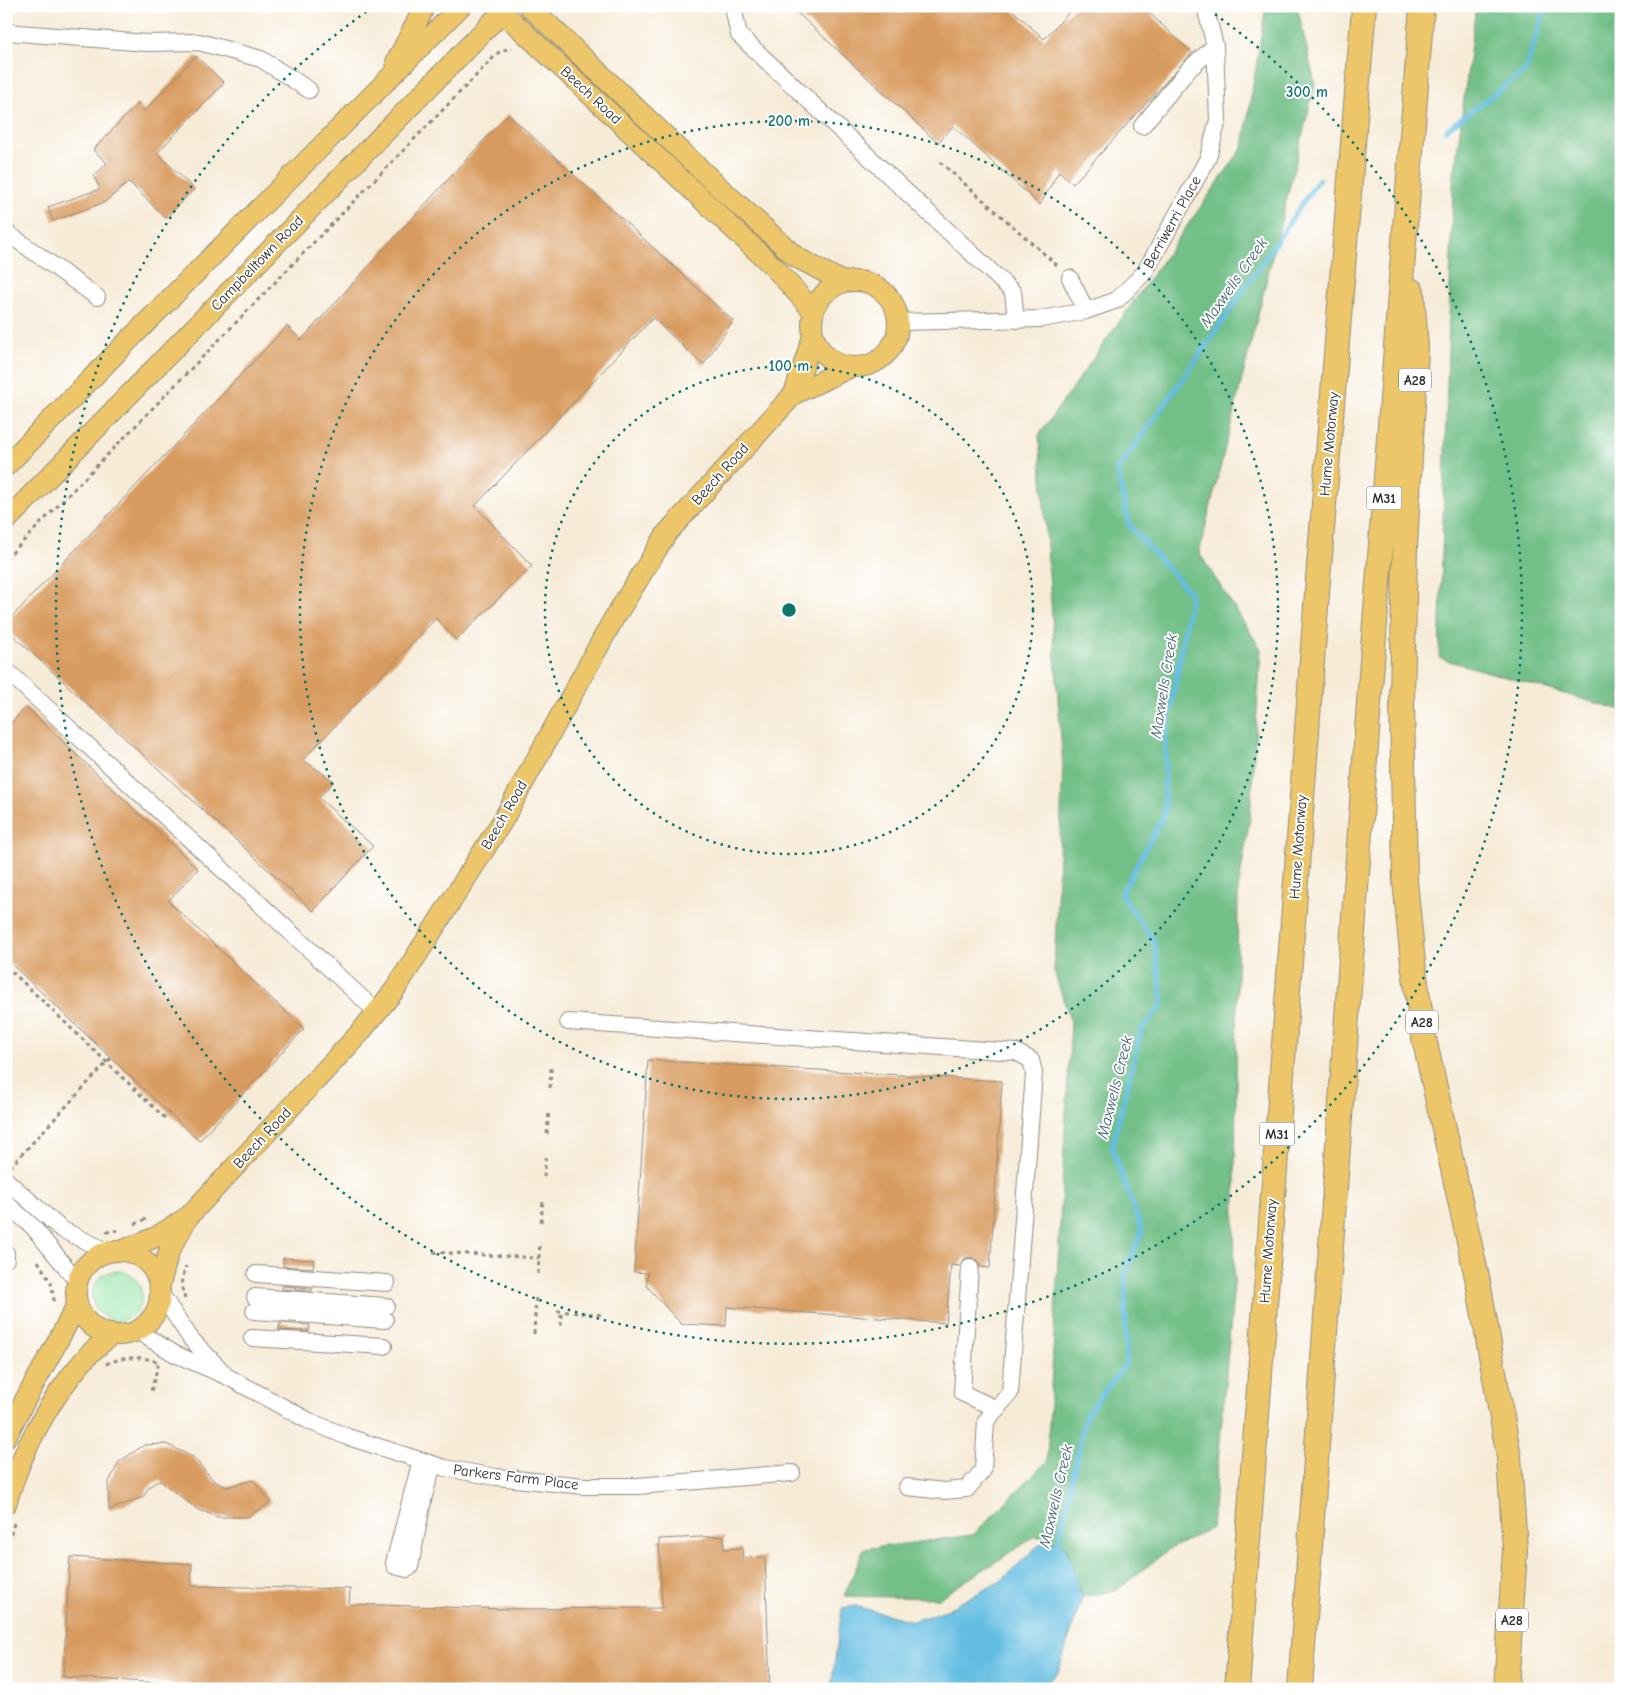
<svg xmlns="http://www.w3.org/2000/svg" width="1627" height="1695" viewBox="0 0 1627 1695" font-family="'Comic Neue',sans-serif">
	<rect width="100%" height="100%" fill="#fff"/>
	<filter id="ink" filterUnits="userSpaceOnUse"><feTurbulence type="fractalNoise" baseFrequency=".02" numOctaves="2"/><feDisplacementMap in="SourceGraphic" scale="10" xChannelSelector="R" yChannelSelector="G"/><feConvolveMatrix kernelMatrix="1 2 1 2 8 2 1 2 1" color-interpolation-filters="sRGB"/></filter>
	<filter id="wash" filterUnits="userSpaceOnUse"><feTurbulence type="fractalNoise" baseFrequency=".0096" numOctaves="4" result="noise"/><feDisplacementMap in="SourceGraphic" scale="20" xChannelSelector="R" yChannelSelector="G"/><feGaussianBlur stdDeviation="1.12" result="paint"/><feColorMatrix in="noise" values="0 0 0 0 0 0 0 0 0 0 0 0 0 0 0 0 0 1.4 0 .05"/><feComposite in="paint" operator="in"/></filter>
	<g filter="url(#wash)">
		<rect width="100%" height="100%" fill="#f6ebd7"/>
		<!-- green -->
		<path fill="#8de1a2" stroke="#5c8666" d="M92 1296a25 25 0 1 1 50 0a25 25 0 1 1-50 0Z"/>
		<!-- forest -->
		<path fill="#72bf88" stroke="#4e755a" d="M1266 6H1297L1315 84 1199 553 1261 649 1250 817 1238 891 1234 1285 1212 1528 1168 1550 1117 1590 1082 1597 1066 1547 1036 1536 939 1598 844 1596 864 1549 973 1535 1047 1461 1071 1023 1054 971 1063 767 1039 435 1243 147Z
			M1476 6H1621V710L1439 658 1453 184Z"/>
		<!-- water -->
		<path fill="#63bde1" stroke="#477486" d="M1046 1538 1066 1547 1082 1597 1058 1673 1038 1689H831L842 1608 855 1606 913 1621 946 1610 1001 1581Z"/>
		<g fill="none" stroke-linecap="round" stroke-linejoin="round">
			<!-- stream -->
			<path stroke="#63bde1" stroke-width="5" d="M1446 130 1525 71 1546 6
				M1057 1549 1086 1415 1126 1364 1125 1274 1142 1231 1112 1148 1141 1030 1163 1003 1154 941 1121 894 1164 815 1166 736 1191 594 1129 525 1117 470 1190 369 1319 179"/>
		</g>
		<g id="blocks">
			<!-- building -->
			<path fill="#d89b5f" d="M790 6H1008L1044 39 1075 6H1142L1192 53 1073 184 1059 171 1040 205 953 126 938 143Z
				M196 56 224 83 157 153 194 189 166 218 129 182 105 202 53 221 48 207 100 189 94 176 107 163 93 150 137 104 144 111Z
				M508 114 733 321 703 365 653 318 475 506 532 566 456 640 436 618 303 760 334 781 319 798 373 846 313 911 6 629V623L287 326 301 340Z
				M26 707 198 869 168 901 304 1029 199 1141 6 959V729Z
				M648 1060 1002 1081 990 1268 980 1267 979 1262 971 1257 965 1258 960 1266 951 1265 946 1323 727 1307 726 1326 681 1324 646 1285 648 1273 634 1272Z
				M283 1258 314 1260 313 1268 283 1266Z
				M282 1286 312 1288V1291L282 1289Z
				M280 1323 310 1325 309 1331 279 1330Z
				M166 1444 193 1457 214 1481 227 1487 253 1480 271 1502 247 1517H218L197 1509 159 1480 149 1487 143 1497 109 1510 108 1484 119 1462 144 1445Z
				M724 1536V1549L742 1548 743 1558 765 1557 770 1689H260L63 1677 70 1557 192 1564 191 1586 350 1589 349 1604 508 1609 662 1608 659 1539Z"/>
		</g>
	</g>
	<g filter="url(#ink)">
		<use href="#blocks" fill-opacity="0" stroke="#908b81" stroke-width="1"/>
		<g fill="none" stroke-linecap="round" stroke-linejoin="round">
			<!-- minor casing -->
			<g stroke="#908b81" stroke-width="18">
				<path id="minor" d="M739 6 734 12 739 35 1013 292 1016 320
					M6 32 147 43 199 42 261 59 309 90
					M1142 126 1188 70 1215 46
					M6 232 97 297
					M1070 278 1086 311
					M898 322 1041 319 1086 311 1117 300 1145 272 1208 158 1218 120 1215 46 1205 6
					M6 670 377 1012
					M568 1022 1016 1052 1031 1060 1034 1073 1010 1393 986 1421 983 1470 967 1489 944 1491 907 1487
					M6 1180 61 1229 108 1252
					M6 1203 33 1227 77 1281
					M6 1253V1259
					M970 1267 962 1393 997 1409
					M256 1274 387 1283
					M161 1294 191 1339 223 1372
					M255 1297 386 1306
					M254 1311 385 1320
					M137 1331 175 1354 228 1377 309 1421 348 1437 445 1468 496 1477 584 1486H638L792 1473
					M252 1338 384 1346
					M421 1460 394 1563 395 1566 407 1569 410 1567 424 1496 433 1464"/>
			</g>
			<!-- major casing -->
			<g stroke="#908b81" stroke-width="22">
				<path id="major" d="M496 6 774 267 813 311
					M529 6 720 188 796 257 843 282
					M396 62 425 6
					M812 324a43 43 0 1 1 86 0a43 43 0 1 1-86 0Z
					M794 394 813 336
					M6 466 125 344 461 6
					M6 521 508 6
					M76 1293a42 42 0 1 1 84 0a42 42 0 1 1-84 0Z
					M121 1251 156 1237 186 1218
					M160 1285 169 1251 188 1217 358 1035 394 991 503 820 613 620 667 533 794 394 851 367
					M6 1437C28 1391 55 1350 77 1304
					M6 1504C21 1452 48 1401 84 1360 92 1350 103 1343 112 1334"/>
			</g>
			<!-- highway casing -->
			<g stroke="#908b81" stroke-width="26">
				<path id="highway" d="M1412 291 1416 349 1405 547 1402 701 1405 881 1413 963 1424 1038 1478 1282 1509 1457 1515 1550 1506 1689
					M1237 1689 1318 579 1364 6
					M1300 1689 1370 688 1422 6"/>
			</g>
			<!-- path -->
			<path stroke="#908b81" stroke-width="3" stroke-dasharray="4 4" stroke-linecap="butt" d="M940 162 1059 267
				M6 559 500 51 512 48
				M6 961 7 960
				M6 966 164 1117 169 1113
				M550 1088 551 1068
				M547 1134 549 1111
				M10 1167 111 1058
				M544 1177 546 1154
				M541 1222 543 1200
				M135 1224 146 1219
				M106 1232 120 1230
				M433 1252 539 1258
				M38 1261 51 1283 55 1305
				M538 1274 540 1242
				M185 1299 181 1284 186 1266
				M557 1311 604 1315
				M561 1326V1311
				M534 1334 536 1294
				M106 1364C125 1356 140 1356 159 1362L151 1391
				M6 1550 15 1520"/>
			<!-- minor -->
			<use href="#minor" stroke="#fff" stroke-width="16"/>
			<!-- major -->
			<use href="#major" stroke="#ecc669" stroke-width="20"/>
			<!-- highway -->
			<use href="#highway" stroke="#ecc669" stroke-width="24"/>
		</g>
	</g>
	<!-- distance rings -->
	<g fill="none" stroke="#0f766e" stroke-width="2.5" stroke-dasharray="2.5 5">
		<circle cx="789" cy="610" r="244"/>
		<circle cx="789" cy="610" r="489"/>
		<path d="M1209 10A733 733 0 1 1 369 10"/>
	</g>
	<g text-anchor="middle" stroke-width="4" stroke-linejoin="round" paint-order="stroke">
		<!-- shield labels -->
		<g fill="#fff" stroke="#6b6b6b" stroke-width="1">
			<rect x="1399" y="368.5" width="32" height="23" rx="4"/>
			<rect x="1366.5" y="486.5" width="35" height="23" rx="4"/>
			<rect x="1406" y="1010.5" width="32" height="23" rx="4"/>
			<rect x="1259.5" y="1122.5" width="35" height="23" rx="4"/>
			<rect x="1496" y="1608.5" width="32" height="23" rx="4"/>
		</g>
		<g font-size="14" font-weight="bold" fill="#2b2b2b">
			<text x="1415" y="385">A28</text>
			<text x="1384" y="503">M31</text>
			<text x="1422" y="1027">A28</text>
			<text x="1277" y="1139">M31</text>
			<text x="1512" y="1625">A28</text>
		</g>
		<!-- street labels -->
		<g font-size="15" fill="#2b2b2b" stroke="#fff">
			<text transform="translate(591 95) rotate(43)" y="5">Beech Road</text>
			<text transform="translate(1172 222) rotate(-61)" y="5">Berriwerri Place</text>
			<text transform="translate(257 263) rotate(-46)" y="5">Campbelltown Road</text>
			<text transform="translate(1329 444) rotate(-85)" y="5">Hume Motorway</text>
			<text transform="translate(720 474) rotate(-48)" y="5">Beech Road</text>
			<text transform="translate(504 815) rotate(-60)" y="5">Beech Road</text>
			<text transform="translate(1298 847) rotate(-86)" y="5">Hume Motorway</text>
			<text transform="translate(262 1138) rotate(-47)" y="5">Beech Road</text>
			<text transform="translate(1268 1251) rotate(-86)" y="5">Hume Motorway</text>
			<text transform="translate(516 1477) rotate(7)" y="5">Parkers Farm Place</text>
		</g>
		<!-- water labels -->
		<g font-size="16" font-style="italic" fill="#3f5e6b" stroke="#fff">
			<text transform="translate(1233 282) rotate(-55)" y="6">Maxwells Creek</text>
			<text transform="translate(1163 686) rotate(-81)" y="6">Maxwells Creek</text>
			<text transform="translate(1114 1087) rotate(-76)" y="6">Maxwells Creek</text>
			<text transform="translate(1055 1496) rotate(-77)" y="6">Maxwells Creek</text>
		</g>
	</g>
	<circle cx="789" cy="610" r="8" fill="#0f766e" stroke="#fff" stroke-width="2.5"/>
	<g font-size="15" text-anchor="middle" font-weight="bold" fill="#0f766e" stroke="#fff" stroke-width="4" stroke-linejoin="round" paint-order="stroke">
		<text x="1307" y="97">300 m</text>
		<text x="789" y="126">200 m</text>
		<text x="789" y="371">100 m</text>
	</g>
	<!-- margin -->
	<rect width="1627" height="1695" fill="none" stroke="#fff" stroke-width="25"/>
</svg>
